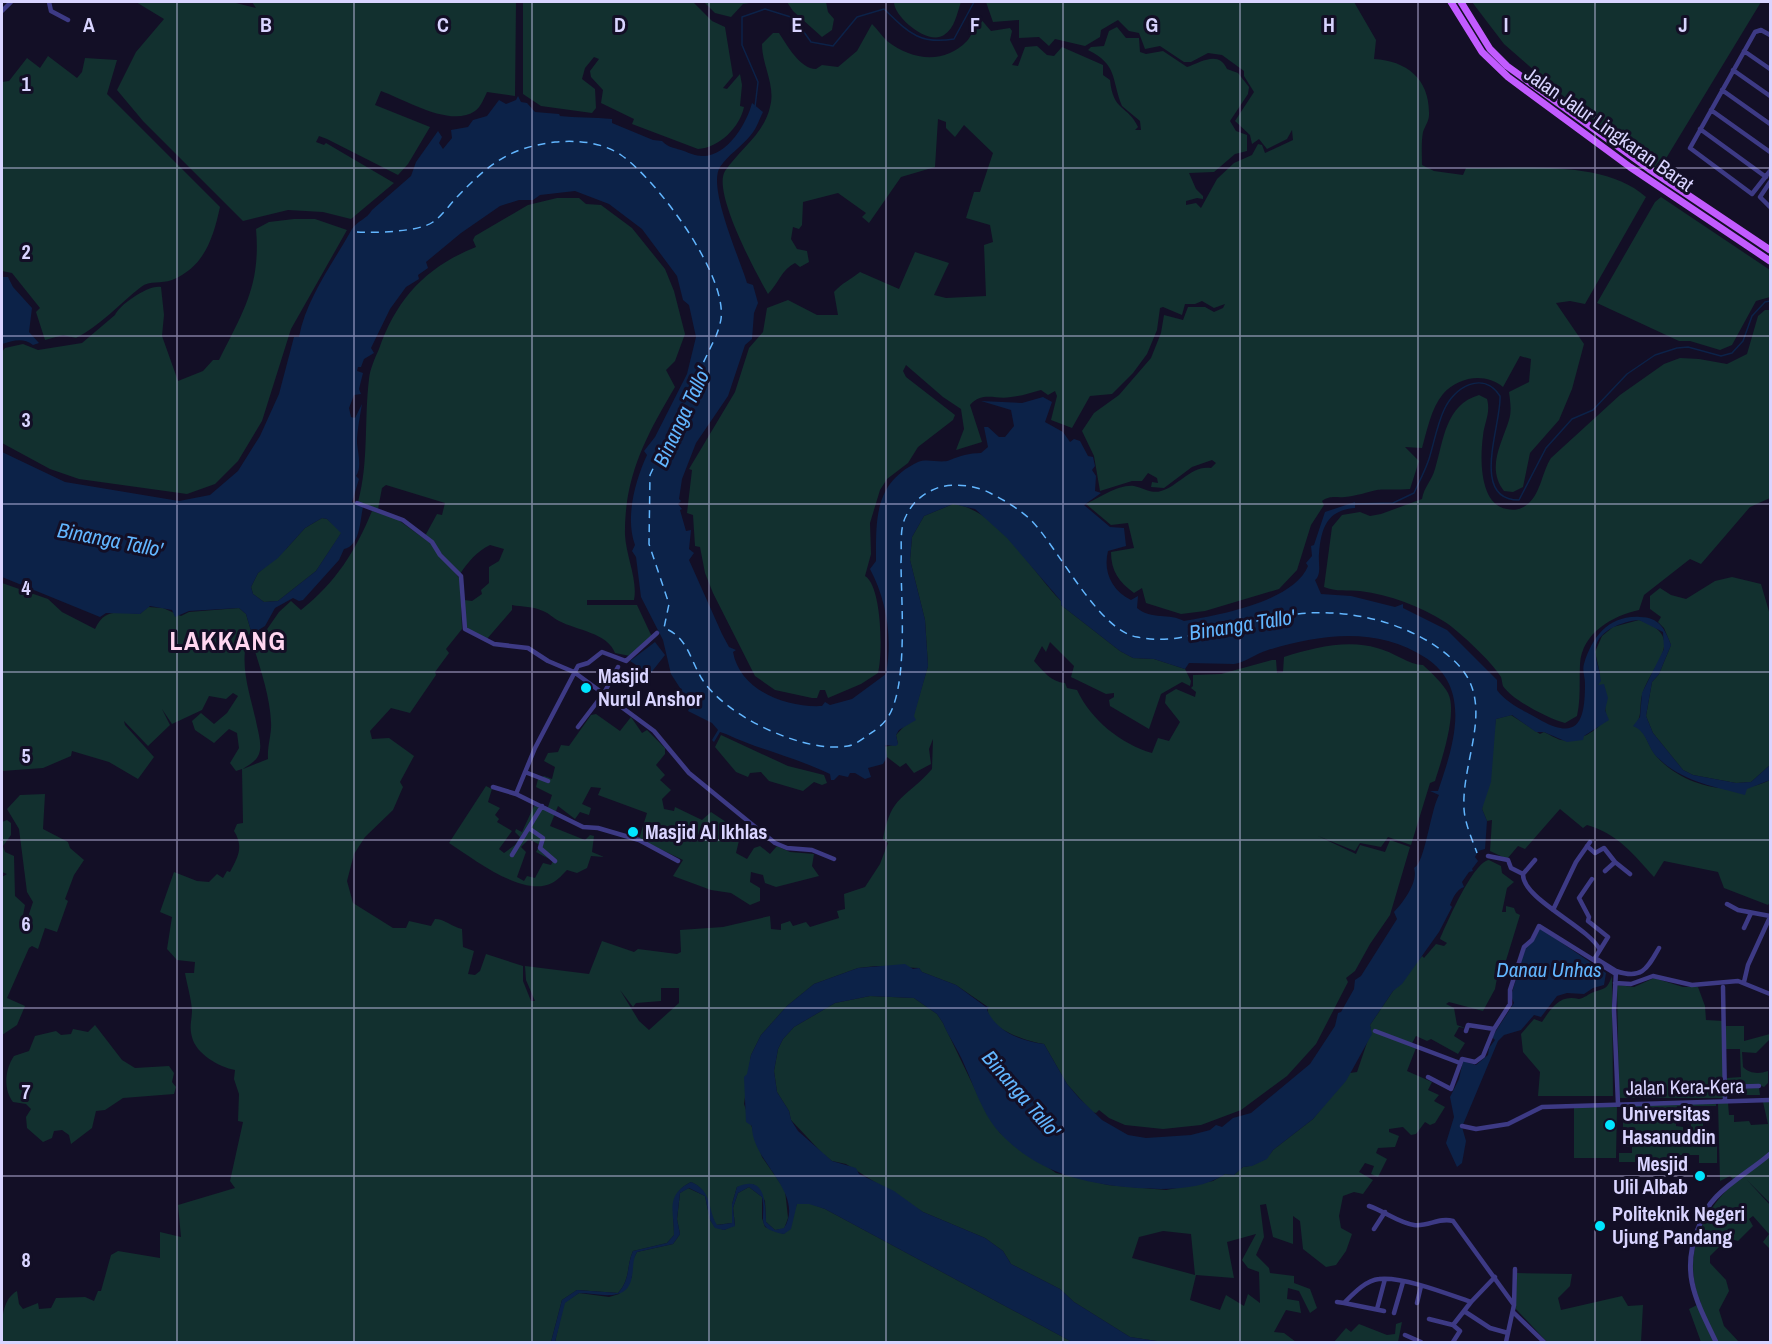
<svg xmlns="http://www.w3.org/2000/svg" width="1772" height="1344" viewBox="0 0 1772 1344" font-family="'Archivo Narrow',sans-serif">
	<rect width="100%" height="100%" fill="#130f26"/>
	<!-- green -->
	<path fill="#12302f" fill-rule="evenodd" d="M136 2H232L256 8 252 2H516L515 96 487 92C484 98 481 107 475 111 451 128 406 100 381 91L375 105 430 127 408 164 398 175 327 139 319 136 316 142 324 145 326 143 394 183 351 219 323 212 288 210 243 221 143 121 117 90 136 52 164 19Z
		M523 2H693L712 21 725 27 733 76 723 88 727 89 740 74 742 85 740 106 744 107C740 127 719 148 698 149L632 124 634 119 601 103 603 90 591 77 590 71 599 59 594 57 585 68 582 79 595 89 596 108 592 113 541 106 523 94Z
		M704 2H757L743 4 731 17 715 13Z
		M787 2H826L828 12 834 19 832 30 822 37 793 11Z
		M894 2H961C957 13 955 28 944 35 928 46 894 17 894 2Z
		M986 2H1354L1376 40 1374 59C1407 61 1430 79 1429 115 1429 121 1425 126 1423 132 1421 142 1422 156 1422 165L1434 171 1463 175 1466 168C1520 169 1604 159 1646 197L1585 304 1570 301 1556 303 1584 344 1572 389 1559 420 1530 453 1523 487 1513 492 1504 491C1486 468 1502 443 1509 420 1512 411 1510 400 1509 392L1529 382 1531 359 1520 356 1503 387C1485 372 1458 377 1443 394 1431 408 1427 431 1422 448L1405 447 1419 461 1410 489C1400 490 1382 489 1377 490 1368 492 1356 496 1345 497 1335 498 1331 495 1322 501L1324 505 1311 525 1297 570 1279 589 1205 611 1181 614 1146 603 1142 588 1134 593C1119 582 1111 571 1111 552L1134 548 1128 523 1111 525 1086 504C1099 498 1119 484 1134 486 1143 488 1152 494 1161 491 1179 486 1191 465 1211 468L1216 463 1212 460 1192 467 1164 488 1151 487 1152 482 1158 483 1157 478 1148 473 1142 481H1132L1100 491 1094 456 1082 431 1094 413 1119 395 1151 358 1161 333 1164 315 1183 320 1188 307H1205L1214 312 1223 308 1225 304 1214 308 1202 301 1195 304H1185L1182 315 1163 307 1160 308 1157 330 1147 354 1133 373 1112 394 1090 396 1072 428 1051 420 1057 396 1055 391 1048 395 1041 390C1031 393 1021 396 1011 397 995 400 983 391 970 405L982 442 956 450 964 429 961 409 943 397 906 365 903 371 906 377 955 415 953 420 918 447 908 463 887 479 880 490 870 523 871 554 865 576C882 586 883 654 878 673L861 684 828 698 825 690H820L817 698H812L775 690 755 676 713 593 705 573 700 547 695 546 693 515 687 513 692 470 689 469 735 392 749 348 763 332 767 308 788 300 817 315H838L834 292C842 283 850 280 860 272L899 289 915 252 949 263 934 295 946 298 986 296 984 245 993 242 990 225 966 218 974 192H980L993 153 964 125 955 137 946 128V122L938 119 935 167 901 177 869 223 862 217 866 213 838 193 803 202 802 225 799 229 793 227 791 239 797 249 807 251 809 262 800 267 795 263C782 269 778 284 768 294 756 273 712 192 725 171 740 149 764 134 770 107 776 85 762 66 762 44L773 33H779C787 45 800 69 816 69L822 65 838 67 857 51 872 24C877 29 882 36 887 41 911 60 944 65 967 41 973 35 973 24 979 17L991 31 1010 28 1012 31 1010 40 1018 56 1012 65 1018 66 1025 47 1037 46 1047 55 1054 56 1062 47 1103 65V75L1110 80C1113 112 1128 105 1138 127L1135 130H1141L1140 121 1122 106C1111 78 1118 65 1088 50L1091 47 1104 46 1109 31 1117 27 1126 38H1139L1140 52 1146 54 1163 51 1187 67C1201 62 1219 50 1227 69L1238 73 1249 87 1248 94 1230 121 1236 131 1247 135V151L1235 154 1214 172 1189 173 1196 189 1203 196V199L1197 198 1186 201V205L1196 203 1201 208 1217 179 1234 163 1252 155 1258 144 1262 145 1265 153 1293 140 1292 130 1287 139 1267 149 1259 139 1252 144 1250 135 1235 121 1254 92 1244 76V71L1222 55 1208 53 1191 62H1184L1160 46 1145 49 1139 33 1129 31 1118 20 1101 30 1100 37 1085 46 1055 39 1049 46 1039 37 1019 38V20L993 22Z
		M1472 2H1761L1659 170 1569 101 1504 44Z
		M48 56 77 78 82 72 85 58 117 60 107 94 220 207C213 239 204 267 172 280 161 284 150 280 141 287 119 304 100 326 76 338L63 335 45 340 36 312 40 308 12 273 2 271V82L9 81 27 58 40 68Z
		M1661 197 1770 270V297L1756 301 1732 345 1720 350 1690 341H1679L1597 303 1655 202Z
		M557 198H579L586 204 601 205 632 228 665 269 674 291 685 334 675 361 666 370 675 387C646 436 624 477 625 535 626 556 638 580 634 600H587V605H637L652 637 630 656 615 653C608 633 576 630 559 621 553 618 549 613 543 611 533 606 522 607 512 605V610L486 640 465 628 464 600 472 601 482 594 481 590 489 583V567L499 561 504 549 490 545C477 551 468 562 460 574L425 536 437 514 442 515 445 503 386 485 382 488 378 509 358 502C369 462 364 420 369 379 370 369 375 358 379 349 397 298 426 267 476 247L473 240 475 236 528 205Z
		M294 219H315L347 230 291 329 262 421 238 461 215 484 187 494 79 479 50 469 2 443V352L5 348 23 344 38 350 82 343 115 315C119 305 149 284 161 287L164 315 162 336 178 381 203 371 213 360H219C243 312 261 285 256 229L269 222Z
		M1765 310H1770V498L1750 507 1701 564 1690 559 1644 595 1639 610C1612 616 1582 633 1580 664 1579 682 1581 698 1577 716L1565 723C1549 719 1512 700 1503 686 1502 683 1502 680 1501 677 1492 662 1460 632 1445 622 1420 606 1390 595 1360 591 1348 590 1336 592 1324 587L1332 527 1342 515 1360 512 1370 516 1381 514 1422 499C1424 487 1432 480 1435 469 1444 440 1445 405 1479 395L1487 399C1491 413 1484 423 1483 436 1480 457 1479 505 1507 509 1515 511 1523 509 1529 503 1541 492 1542 472 1551 458L1620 395 1664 364 1680 358 1699 359 1727 364 1747 354 1758 316Z
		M953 504C998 509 1031 571 1061 601V605L1120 651 1133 658 1154 659 1185 669 1191 681 1190 686 1182 682 1161 694 1149 729 1110 706 1109 700 1114 697V693L1106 694 1071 677 1074 666 1050 642 1046 652 1042 646 1034 661C1043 671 1051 682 1065 683L1067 688 1077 690C1091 720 1121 744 1152 753L1158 738 1169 741 1180 722 1165 703 1166 695 1176 689 1195 697 1196 692 1191 688 1193 686V675L1221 674 1272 660H1276L1277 673 1283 672 1284 657C1312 648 1348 639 1377 648 1394 652 1409 665 1423 665 1432 673 1443 684 1448 693 1458 712 1441 762 1435 781L1430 783 1411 845 1388 837 1381 847 1360 843 1355 851 1318 836 1356 854 1360 845 1385 852 1390 840 1410 847 1390 915 1370 944 1355 971 1346 978 1348 982 1316 1044 1287 1076 1241 1110 1201 1125 1163 1129 1125 1125 1109 1118 1099 1110 1096 1113 1092 1112 1067 1084 1044 1044C1028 1042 984 1028 988 1007L956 985 922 972 919 968 876 966 858 968 814 984 787 1006 761 1035 751 1055 744 1104 762 1157 785 1190 788 1218 784 1229 775 1230 766 1222 765 1201 753 1184 737 1187 732 1204V1223L716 1225C707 1210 711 1190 691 1182 667 1194 674 1213 674 1235L667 1243 633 1251C626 1266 631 1279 618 1293L577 1290 562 1300 551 1342H2C2 1325 0 1301 17 1291L19 1304 23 1309 38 1303 39 1309 51 1308 56 1298 85 1297 94 1301 98 1291H101L111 1255 118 1251 160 1258V1232L181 1237 178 1205 235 1188 230 1181 243 1122 238 1121 239 1094 234 1079 235 1070C219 1067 196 1054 192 1037 189 1027 192 1019 192 1010 191 997 187 985 185 973H194L195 962 177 960 167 949 172 917 160 912 174 872 197 881 209 882 217 874 223 878 227 871 230 872C238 857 244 847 234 831L237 824 243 823 242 769 236 771 230 763 239 748 237 733 229 729 214 743 195 730 192 721 201 713 214 724 227 713 238 696 233 693 226 699 209 696 202 710 172 724 162 709 170 725 148 746 124 721 125 725 154 757 138 779 109 762 72 751 71 756 43 768 2 771V583L48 599 62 612 95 629C105 607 119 613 140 614L148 607 163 608 181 616 189 612 239 608 246 614 251 631C236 661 251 695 257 726 259 735 262 746 259 754 256 762 248 765 243 769L268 759C267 746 272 734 271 722 270 697 261 671 254 648L279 612 291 601 301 610C336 582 355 552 372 511L397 519 433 545 460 579 462 629 446 649 449 653 435 672 436 675 410 713 391 708 370 731 372 739 389 738 414 756 400 782 403 787 393 810 365 837 354 854 347 881 353 903 393 928H406L409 921 431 926 435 919C445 919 452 927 462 929L463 947 474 951 468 974 475 975 480 971 486 954 523 966V981L531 1001H535L526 980 525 966 589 974 602 941 634 952 638 949 677 954 681 952 680 930 723 927 770 916 771 929 781 930V924L790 921 793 926 806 922 810 927 839 918 837 911 845 909 844 894 865 887 880 864 888 843 883 839C891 794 906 799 932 769L933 739 929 749 931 764 914 773 906 763 900 767 887 757 884 747 898 744 896 735 913 717 928 666 925 620 910 560 912 537 924 516ZM661 988H679V1003L649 1030 639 1021 620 990 633 1007 636 1003 661 1001Z
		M322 518 327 519 342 532 316 571 278 601 264 602 253 594 251 587 258 573 287 548 305 528Z
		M1732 577 1761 584 1770 615V765L1751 782 1736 783 1693 775 1683 770 1653 733 1646 716 1652 682 1659 674 1671 645 1664 628 1658 622 1661 617 1650 609V596L1660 588 1671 595 1686 599 1715 581Z
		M1639 620C1689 637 1651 664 1642 695 1639 706 1643 718 1634 726L1641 729C1647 738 1650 749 1657 757 1684 787 1735 798 1770 780V902L1768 905 1724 888 1718 872 1664 861 1654 877C1634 855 1617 833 1587 825L1583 828 1560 809 1525 849 1518 846 1507 859 1490 851 1492 820 1487 821 1482 809 1496 719 1511 715 1540 734 1544 732C1549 734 1556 739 1561 740 1579 743 1598 730 1607 717 1603 707 1607 696 1603 685H1598L1600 673 1595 652 1602 636 1613 627Z
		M596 714 620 731 631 717 642 733 647 730 665 748V754L656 765 665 775 660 780 671 790 662 799 664 809 674 811 675 807 702 820 711 812 741 832 736 853 747 859 754 848 760 846 770 854 777 846 790 852 814 854 812 866 819 876 776 887 765 883 763 875 751 872 750 882 760 888V901L750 905 731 893 711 890 673 876 683 860 639 839 647 813 598 795 601 788 591 787 582 804 591 808 589 815 580 812 575 819 558 806 550 826 585 840 590 835 594 836 592 852 604 857 591 856 587 868 577 873 567 870C563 874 558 880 552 883 523 898 474 859 449 843L486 786 492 789 488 802 500 808 495 815 499 819 497 822 512 831 499 849 504 853 515 845 520 837 515 832 516 829 522 832 534 806 548 807 552 795 536 787 538 779 544 776 552 779 555 767 544 761 548 753 558 752 561 745 569 746 591 715ZM529 839 540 845 536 852 553 861 551 865 543 863 535 878 527 876 524 881 517 877 526 852 521 847Z
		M721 735 788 766 824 775 827 783 822 785 814 782 803 791 769 781 761 772 750 773 748 777 736 772 715 747Z
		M45 794 43 829 68 842 70 848 84 860 74 875 65 899 68 901 57 932 45 928 38 949 32 946 29 948 7 998 25 1006 17 1025 2 1035V877L7 874 2 872V822L7 820 11 823V835L3 846 5 852 14 856 15 896 25 905 20 930 23 932 33 902 27 892 19 829 7 809 20 795Z
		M1489 860 1501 866 1502 873 1514 882 1507 888 1502 912H1506V906L1514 908 1516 913 1520 915 1504 967H1499L1495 989 1483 1011 1449 1002 1446 1004 1454 1008 1457 1025 1465 1028 1459 1027 1454 1036 1465 1043 1458 1054 1431 1039 1427 1041 1416 1036 1411 1045 1416 1048 1407 1071 1432 1082 1428 1090 1439 1095 1434 1101 1445 1107 1435 1123 1430 1125 1425 1122 1416 1134 1411 1135 1403 1127 1389 1129V1132L1399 1136 1395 1147 1378 1148 1376 1153 1387 1159 1378 1177 1371 1174 1374 1166 1365 1163 1359 1172 1373 1180 1363 1194 1354 1192 1343 1196 1339 1216 1341 1228 1352 1234 1346 1251 1336 1265 1326 1267 1303 1249 1300 1221 1293 1216V1244L1273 1237 1266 1204 1260 1205 1264 1237 1256 1255 1269 1268 1270 1273 1294 1276V1283L1310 1289 1317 1308 1310 1313 1299 1291 1288 1288 1287 1299 1299 1301 1301 1313 1286 1310 1274 1332 1284 1333 1296 1342H1163L1130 1337 1074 1302 1060 1289 1011 1264 1003 1251 985 1238 923 1212 846 1164 832 1161 823 1154 791 1120 789 1111 777 1092 774 1071 778 1049 783 1039 794 1027 835 1003 870 996 914 998 937 1014 943 1023 984 1108 1000 1133 1056 1173 1108 1185 1166 1190 1213 1181 1225 1174 1234 1175 1243 1167C1253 1167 1268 1159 1273 1150L1313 1119 1350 1073 1357 1072 1371 1031 1370 1025 1393 991 1422 956 1424 958 1436 944 1444 946 1447 943 1440 939C1447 923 1473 862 1489 860ZM1163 1231 1191 1234 1195 1275 1132 1258 1139 1237ZM1256 1234 1242 1260 1248 1268 1259 1272 1260 1303 1248 1294 1244 1306 1226 1295 1220 1310 1190 1300 1196 1275 1234 1278 1227 1242Z
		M1612 976 1613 1096H1538L1540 1072 1523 1052 1521 1034 1534 1019 1542 1022C1552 1007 1560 994 1579 999 1585 998 1588 994 1594 992 1605 988 1607 990 1612 976Z
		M1654 978 1683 987H1698L1705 1006 1706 1020 1723 1021V1089L1759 1088 1760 1095H1723V1098H1619L1617 985 1634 987Z
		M95 1025 122 1060 135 1068 169 1066 174 1073 172 1082 176 1087 174 1094 123 1098 105 1110 96 1111 92 1128 71 1144 69 1135 62 1130 54 1131 52 1138 43 1142 27 1128 26 1117 31 1109 26 1104 13 1102C3 1089 5 1069 14 1056L29 1051 35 1036 56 1031 61 1035 71 1034 73 1029 88 1032Z
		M1726 1026H1744V1041L1770 1034V1039L1756 1053 1742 1052 1743 1067C1750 1074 1759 1074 1768 1071V1083L1764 1087 1760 1085 1727 1086V1078L1741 1077 1740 1049H1726Z
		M1763 1102H1770V1203L1747 1180 1770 1205V1249L1763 1242 1769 1234 1753 1216 1749 1219 1753 1226 1738 1241 1728 1238 1710 1256V1263L1726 1280 1729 1291 1719 1310 1724 1326 1739 1342H1701L1689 1309 1701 1303C1681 1260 1701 1210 1736 1182L1730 1176 1720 1181 1718 1103H1728L1729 1115H1734V1122L1749 1121 1751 1125 1768 1124Z
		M1623 1104H1716V1106H1677L1676 1126 1683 1127V1136H1691V1124L1680 1123V1115H1703V1133H1717V1163H1699V1155H1680L1679 1162H1619V1153H1632V1147H1623Z
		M1574 1107H1617L1616 1158H1574Z
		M749 1187 762 1197V1218L765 1227 784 1234 797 1204 809 1203 825 1209 1072 1342H555L564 1303 579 1293 609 1297 619 1294 632 1277V1261L637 1252 673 1244 680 1234 677 1219 680 1193 688 1188 705 1196 710 1220 715 1227 724 1230 735 1225 733 1208 738 1193Z
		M1517 1273 1572 1274 1570 1286 1558 1298 1561 1310 1622 1296 1628 1306 1643 1305 1641 1342H1547L1515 1308Z
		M1402 1322 1398 1342H1334L1346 1328 1351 1332 1359 1324 1387 1335 1395 1334 1396 1324Z"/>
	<!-- water -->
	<path fill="#0c2248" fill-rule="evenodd" d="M518 96 521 102 527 103 535 112 559 114 560 116C575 118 594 117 612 119V123L653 140 662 141C668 148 676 148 684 151 689 153 696 156 702 156 727 157 747 123 752 103L763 112C759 120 756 130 750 136 741 147 728 155 720 167 707 187 740 259 747 283L753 285 758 303 754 313 752 339 745 345 728 396 696 443 682 479 679 499 681 501 678 504 682 509 680 510 686 531 691 530 689 549 694 553 689 560 722 634 729 647 736 650 733 652C740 691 787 708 822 706L825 702 830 705 852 699 886 674C893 637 886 599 870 569L876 561C876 519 874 483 918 462 928 458 941 464 950 460 960 456 969 453 981 453L988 447 984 427H988L999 437H1005L1014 426 1011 410 981 401 1022 403 1043 397 1052 402 1045 422 1063 432 1070 442 1074 439 1080 441 1088 456 1093 457 1095 466 1092 470 1096 476 1095 491 1101 493 1084 505 1110 527 1124 528 1126 546 1108 551C1103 571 1111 590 1131 600L1138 596 1137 608C1151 620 1170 613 1184 621 1220 615 1294 601 1308 566L1306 563 1312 556 1311 546 1314 545 1325 512 1355 502V508C1327 510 1321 528 1319 554 1318 563 1322 574 1315 580L1321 594 1351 596 1395 607 1403 604V608L1447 630 1497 680V690C1507 704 1527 712 1542 721 1581 742 1585 716 1585 683 1585 677 1582 670 1584 664 1592 637 1609 615 1640 617 1659 617 1665 629 1671 645L1659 674 1652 682 1646 716 1653 733 1683 770 1693 775 1736 783 1751 782 1770 765V780L1747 789 1745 795C1713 786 1683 782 1658 758 1647 748 1648 732 1633 726L1640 717 1642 693 1664 649 1663 632 1639 620C1623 621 1595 631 1595 652 1596 661 1600 671 1601 681L1598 685 1604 684 1608 698 1605 710 1609 720 1584 736 1583 740 1567 742 1544 732H1536L1512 715 1496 719 1491 782 1482 809 1487 821 1485 849 1478 851 1475 857 1478 861 1472 869 1473 871 1469 872 1462 882 1464 887C1456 890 1453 898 1450 905L1452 907 1439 932 1402 984 1393 991 1370 1025 1372 1034 1346 1081 1313 1119 1273 1150 1267 1159 1252 1166 1243 1167 1234 1175 1225 1174C1202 1190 1166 1190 1137 1188 1085 1184 1037 1173 1000 1133 983 1115 974 1086 964 1064 958 1049 949 1038 943 1023L937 1014 914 998 870 996 835 1003 794 1027 783 1039 778 1049 774 1071 777 1092 789 1111 791 1120 798 1131 832 1161 856 1168 859 1174 894 1191 923 1212 985 1238 1003 1251 1011 1264 1060 1289 1074 1302 1130 1337 1163 1342H1072L825 1209 809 1204H797L791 1229 784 1234C753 1228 767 1219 762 1197L749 1187 738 1193 733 1208 735 1226 724 1230 715 1228 710 1220 705 1196 689 1188 680 1193 677 1219 680 1234 673 1244 637 1252C632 1261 634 1266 632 1276 628 1304 599 1293 579 1293L565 1303 555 1342H551L562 1300 577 1290 618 1293C631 1279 626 1266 633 1251L667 1243 674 1235C674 1211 665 1195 691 1182 713 1191 707 1209 717 1225L732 1223V1204L737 1187C766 1174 765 1203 766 1222L775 1230 784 1228C806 1193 751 1161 752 1126L746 1122 744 1077 747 1074 751 1055 761 1035 787 1006 814 984 858 968 905 964 913 969 919 968 922 972 956 985 986 1007 989 1006 987 1010C997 1032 1021 1041 1044 1044L1067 1084 1079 1098 1102 1120 1128 1135 1146 1138 1191 1135 1210 1130 1216 1125 1222 1127 1233 1118 1251 1113 1310 1064 1335 1026 1338 1013 1341 1012 1354 989 1355 980 1361 976 1397 919 1394 912C1402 904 1419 882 1414 868 1425 863 1430 812 1439 795L1430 791H1438C1453 747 1473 689 1426 658 1377 626 1322 634 1268 650 1257 653 1244 663 1234 664 1220 664 1204 663 1189 663L1185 669 1154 659 1133 658 1120 651 1061 605V601L1007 538 975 509 953 504 924 516 912 537 910 560 925 620 928 666 914 716 916 720 899 730 896 735 898 744 896 746 885 745 887 757 883 764 868 768 871 777 865 779 855 773H850L848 777 839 775 834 780H831L830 774C797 758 760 750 726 734L720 732 714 742 712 740 718 730 712 723 688 711 691 705 671 674 663 640 641 597 636 557 632 551 635 545C625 518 635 481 647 455L644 451 655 437 687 374 696 337 689 305 683 300 677 276 642 229 609 204 575 191 540 195 533 200H519L500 206 461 233 426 262 428 268 418 275 419 279 406 287 390 309 371 348 374 353 364 359 361 367H358L357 371 363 373 359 389 361 394 354 395 349 408 351 417 355 418 362 404C360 416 357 431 357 443 358 453 362 468 356 476L359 479 352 502 363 507C360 521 360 546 344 549L339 560 303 600 299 601 293 598 275 608 265 626 252 634 246 614 239 608 189 611 175 617 172 610 150 606 140 614 106 613 100 617 2 577V452L65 482 179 501 210 495 238 471 260 436 279 394 294 337H299C306 299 333 263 352 229 357 221 367 219 372 210L411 176 416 162 438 131 442 137 439 143 443 149 452 138 451 130 468 127 473 120 487 116 499 100 506 104 516 100ZM322 518 327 519 341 533 316 571 278 601 264 602 253 594 251 587 258 573 278 558 305 528Z
		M2 277H8L13 287 32 308 29 332 39 343 33 345C23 337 12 341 2 344Z
		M655 642 665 655 650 674 630 661Z
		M1540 928 1606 973 1604 985 1593 988 1584 994 1567 993 1557 996 1541 1017 1534 1015 1521 1030 1504 1035 1498 1041 1462 1127 1466 1141 1462 1163 1457 1167 1446 1143 1454 1117 1450 1097 1459 1079 1463 1061 1476 1065 1488 1055 1489 1048 1495 1040 1492 1037 1514 1003 1511 996 1526 945Z"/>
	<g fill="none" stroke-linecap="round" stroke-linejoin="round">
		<!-- stream -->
		<path stroke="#0c2248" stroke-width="1.5" d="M755 107 758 82 742 45V17L765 9 794 18 811 42 833 46 857 17 884 9C908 32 919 45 954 39L974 2
			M1353 504 1393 503 1414 493C1419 482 1425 471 1429 459 1434 443 1437 425 1444 410 1454 387 1483 370 1500 396 1502 423 1469 500 1519 500L1546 448 1572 419 1593 410 1627 374 1655 355 1677 348 1688 347 1721 356 1732 353 1743 341 1752 316 1765 302 1770 301"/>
		<!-- ferry -->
		<path stroke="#62b6ff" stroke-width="1.5" stroke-dasharray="8 6" stroke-linecap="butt" d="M357 232C374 233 419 232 433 222 442 216 450 204 458 196 490 163 509 148 555 142 577 140 602 142 621 155 657 180 727 274 721 319 720 325 718 331 716 336L650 475 649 544 669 604 664 628C688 637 690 660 702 679 725 716 805 754 848 746 855 745 864 738 871 733 876 730 882 725 886 720 909 690 901 601 901 562 902 548 899 529 906 516 913 501 925 492 940 487 957 483 978 486 992 494 1006 501 1020 510 1031 520 1059 549 1098 630 1137 637 1167 643 1188 636 1216 630 1245 624 1278 615 1308 613 1357 610 1414 625 1451 658 1500 699 1461 757 1464 809 1465 824 1472 839 1477 853"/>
		<!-- minor -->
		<path stroke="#3d3a85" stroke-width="4.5" d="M49 2 51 11 68 20
			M2 11 11 2
			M1770 35 1761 30 1755 32 1690 148 1752 194 1770 171
			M1744 51 1770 69
			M1733 70 1770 96
			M1722 90 1770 124
			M1711 110 1770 152
			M1700 129 1766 177
			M1770 182 1760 197 1770 207
			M357 503 403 520 432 542 440 555 461 576 465 629 494 644 528 648 548 661 574 672 654 731 689 773 775 843 787 848 812 850 834 859
			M657 633 626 661 602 652 588 663 578 666 535 748 516 794 583 827 598 828 639 840 678 861
			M578 727 604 693 618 667
			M525 772 548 781
			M493 787 516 794
			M530 829 543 838 540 848 555 861
			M1587 846 1595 853 1604 848 1615 862 1605 871
			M512 855 542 806
			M1488 856 1508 860 1511 868 1523 874
			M1535 860 1523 874C1522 899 1589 927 1600 950
			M1615 862 1630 874
			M1592 879 1579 898 1589 917 1588 921 1608 937 1595 958 1616 971 1614 1010 1618 1104
			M1727 904 1738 910 1770 916
			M1553 910 1576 862 1590 842
			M1744 928 1751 913
			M1616 971C1642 980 1647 969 1659 948
			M1744 982 1748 965 1770 917
			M1615 983 1631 984 1653 976 1692 985 1738 981 1770 994
			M1723 987 1725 1100
			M1375 1031 1460 1063
			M1466 1031 1468 1025 1494 1029
			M1428 1077 1451 1089 1462 1059 1475 1062 1483 1056 1494 1029 1510 1004V990L1524 947 1532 940 1539 926 1616 974
			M1725 1087 1759 1086
			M1462 1126 1476 1129 1508 1124 1542 1107 1770 1100
			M1369 1206C1384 1211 1399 1223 1414 1225 1428 1227 1439 1217 1453 1221L1514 1305
			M1374 1229 1385 1212
			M1337 1302 1344 1303C1353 1294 1366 1280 1379 1279 1402 1276 1448 1294 1471 1302L1453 1325
			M1471 1302 1495 1277
			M1344 1303 1384 1311
			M1417 1303 1421 1286
			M1377 1309 1385 1279
			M1464 1311 1490 1328 1508 1333
			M1513 1312 1544 1342
			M1394 1313 1403 1282
			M1429 1319 1453 1325 1460 1331 1453 1342
			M1405 1335 1421 1342
			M1506 1342 1514 1305 1515 1269"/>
		<!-- tertiary -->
		<path stroke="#3d3a85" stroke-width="5" d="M1716 1342C1697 1302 1680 1274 1698 1229 1702 1217 1707 1206 1716 1197 1732 1180 1753 1169 1770 1154"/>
		<!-- primary -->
		<path stroke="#c25bff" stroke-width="7" d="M1451 2 1482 52 1508 77 1630 167 1770 261
			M1461 2 1490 49 1507 66 1649 169 1770 250"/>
	</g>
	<!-- grid -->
	<path fill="none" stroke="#d9d4ff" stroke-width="1.5" stroke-opacity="0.55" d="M177 2V1342M354 2V1342M532 2V1342M709 2V1342M886 2V1342M1063 2V1342M1240 2V1342M1418 2V1342M1595 2V1342M2 168H1770M2 336H1770M2 504H1770M2 672H1770M2 840H1770M2 1008H1770M2 1176H1770"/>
	<!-- markers -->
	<g fill="#00e5ff" stroke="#130f26" stroke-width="2">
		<circle cx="586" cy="688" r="6"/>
		<circle cx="633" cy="832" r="6"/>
		<circle cx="1610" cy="1125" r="6"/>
		<circle cx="1700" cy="1176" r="6"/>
		<circle cx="1600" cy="1226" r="6"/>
	</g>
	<g text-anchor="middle" stroke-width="6" stroke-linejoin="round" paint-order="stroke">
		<!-- street labels -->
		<g font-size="20" fill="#d9d4ff" stroke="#130f26">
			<text transform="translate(1609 129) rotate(35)" y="7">Jalan Jalur Lingkaran Barat</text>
			<text transform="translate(1685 1087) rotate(-1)" y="7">Jalan Kera-Kera</text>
		</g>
		<!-- poi labels -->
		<g font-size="20" font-weight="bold" fill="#d9d4ff" stroke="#130f26" text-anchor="start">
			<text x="598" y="683">Masjid<tspan x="598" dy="23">Nurul Anshor</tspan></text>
			<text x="645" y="839">Masjid Al Ikhlas</text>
			<text x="1622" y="1121">Universitas<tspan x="1622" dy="23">Hasanuddin</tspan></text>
			<text x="1688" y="1171" text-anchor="end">Mesjid<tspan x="1688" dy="23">Ulil Albab</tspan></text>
			<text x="1612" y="1221">Politeknik Negeri<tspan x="1612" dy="23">Ujung Pandang</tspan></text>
		</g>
		<!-- water labels -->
		<g font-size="21" font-style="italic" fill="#62b6ff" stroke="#130f26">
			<text transform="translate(682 417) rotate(-65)" y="7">Binanga Tallo'</text>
			<text transform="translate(110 540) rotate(11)" y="7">Binanga Tallo'</text>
			<text transform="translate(1242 625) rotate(-9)" y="7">Binanga Tallo'</text>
			<text x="1549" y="977">Danau Unhas</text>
			<text transform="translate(1021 1094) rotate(49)" y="7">Binanga Tallo'</text>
		</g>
		<!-- district labels -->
		<g font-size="26" font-weight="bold" letter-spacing="1.5" fill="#ffd6f0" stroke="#130f26">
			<text x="228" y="650">LAKKANG</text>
		</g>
	</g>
	<g font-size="20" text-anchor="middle" font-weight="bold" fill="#d9d4ff" stroke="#130f26" stroke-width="6" stroke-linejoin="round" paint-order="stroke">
		<text x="89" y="32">A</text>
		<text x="266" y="32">B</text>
		<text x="443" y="32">C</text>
		<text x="620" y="32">D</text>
		<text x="797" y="32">E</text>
		<text x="975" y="32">F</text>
		<text x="1152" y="32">G</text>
		<text x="1329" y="32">H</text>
		<text x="1506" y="32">I</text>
		<text x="1683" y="32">J</text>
		<text x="26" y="91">1</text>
		<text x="26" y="259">2</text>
		<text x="26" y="427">3</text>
		<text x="26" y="595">4</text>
		<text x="26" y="763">5</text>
		<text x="26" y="931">6</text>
		<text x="26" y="1099">7</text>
		<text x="26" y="1267">8</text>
	</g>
	<!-- border -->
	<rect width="1772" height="1344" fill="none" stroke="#d9d4ff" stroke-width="6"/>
</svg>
